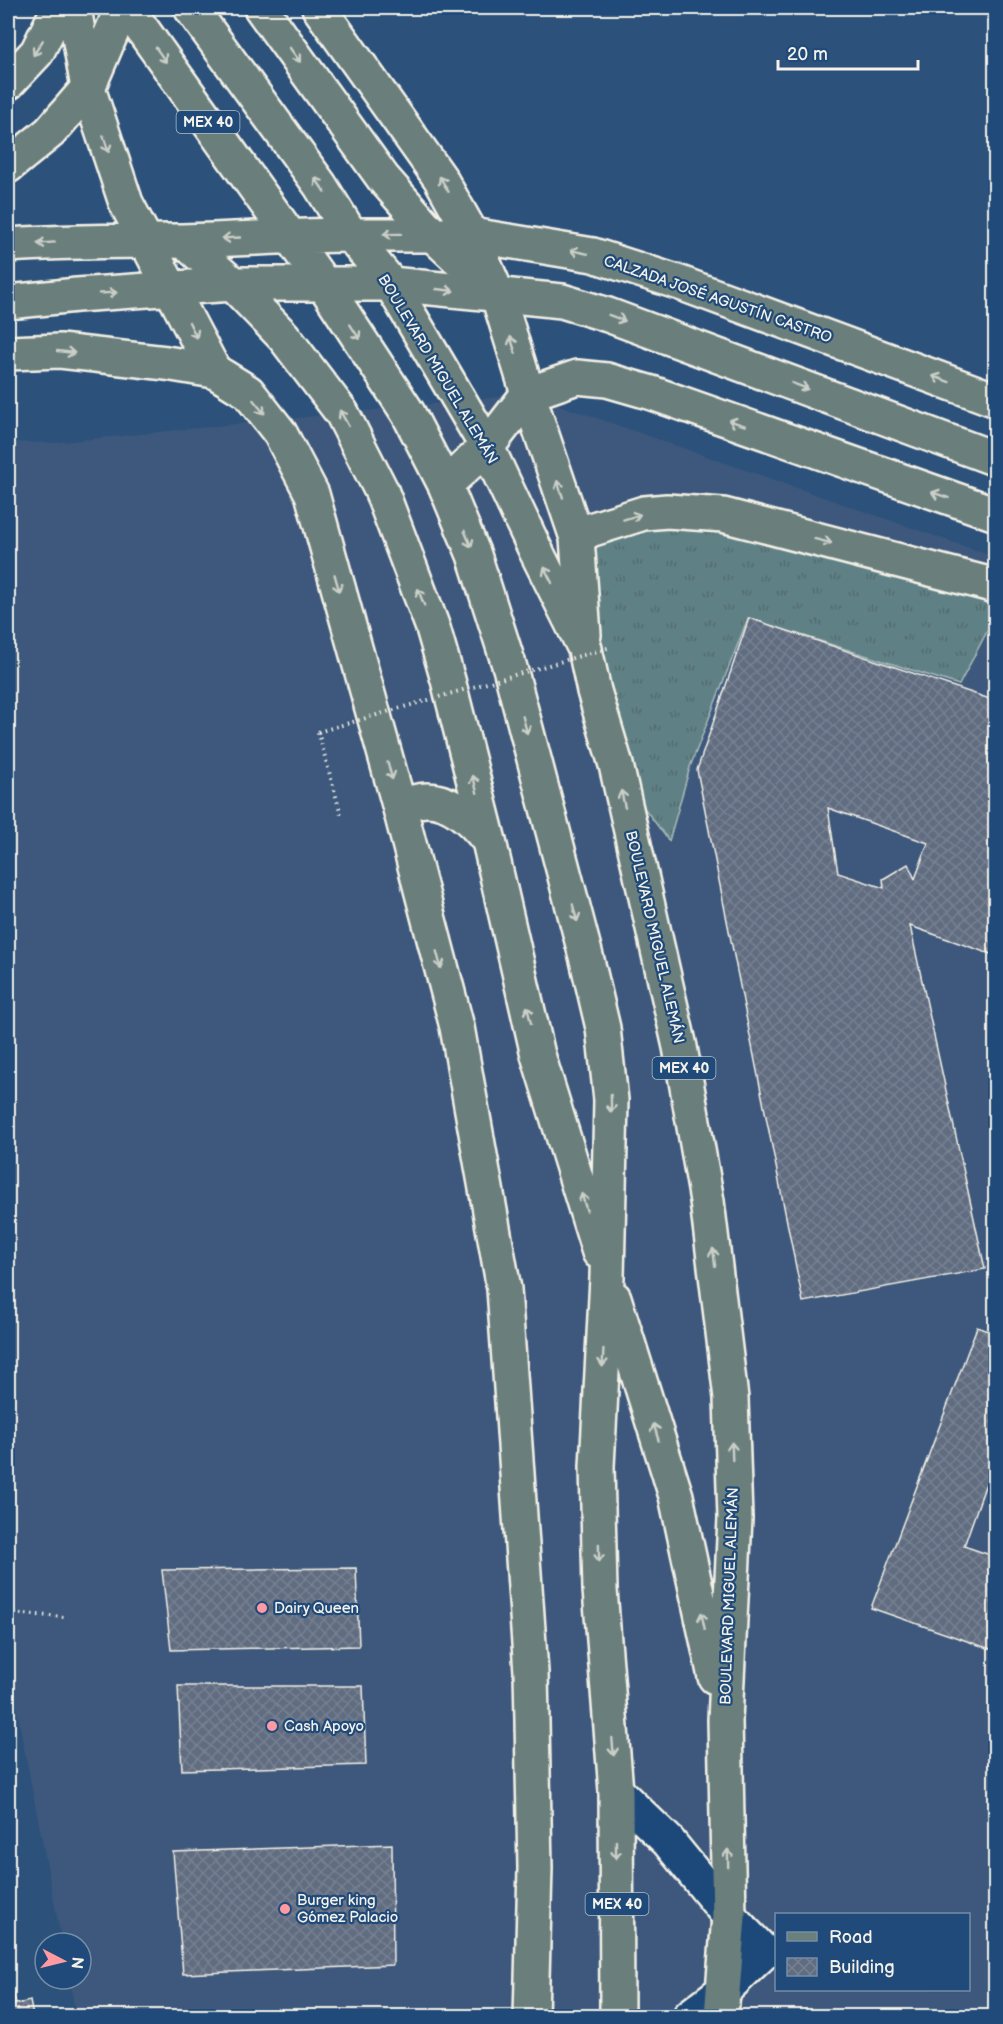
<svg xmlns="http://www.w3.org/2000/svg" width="1003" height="2024" viewBox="0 0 1003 2024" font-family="'Balsamiq Sans',sans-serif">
	<defs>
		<pattern id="grass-tufts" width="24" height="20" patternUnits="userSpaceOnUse" patternTransform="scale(1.5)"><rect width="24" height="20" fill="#5e8186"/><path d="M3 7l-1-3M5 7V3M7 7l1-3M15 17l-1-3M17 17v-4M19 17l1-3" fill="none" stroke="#566a6c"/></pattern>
		<pattern id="building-cross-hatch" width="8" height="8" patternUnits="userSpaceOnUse" patternTransform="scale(1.5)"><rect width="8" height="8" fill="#606c80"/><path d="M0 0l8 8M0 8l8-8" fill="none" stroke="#778192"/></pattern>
	</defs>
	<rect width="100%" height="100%" fill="#2c517b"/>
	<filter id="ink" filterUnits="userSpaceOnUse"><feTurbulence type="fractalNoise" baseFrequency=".0167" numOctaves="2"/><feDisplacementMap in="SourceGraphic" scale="12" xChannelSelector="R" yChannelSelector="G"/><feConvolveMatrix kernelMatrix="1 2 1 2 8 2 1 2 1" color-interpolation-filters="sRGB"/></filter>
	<g filter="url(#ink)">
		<!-- built -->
		<path fill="#3c597c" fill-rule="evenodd" d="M528 394 995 557V2016H76L69 1979H81V1943H62L8 1665V442L52 443ZM776 1914H968V1990H776Z"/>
		<!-- grass -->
		<path fill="url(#grass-tufts)" stroke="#a9b9b7" stroke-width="1.5" d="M685 517 995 595V616L959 685 748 618 690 767 669 841 627 785 591 647 585 544Z"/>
		<!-- building -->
		<path fill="url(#building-cross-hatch)" stroke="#f4f1e8" stroke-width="1.5" fill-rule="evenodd" d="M749 618 996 701V956L910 926 985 1269 803 1302 697 770ZM828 808 928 843 915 879 908 864 883 879 884 888 838 873Z
			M977 1327 996 1334V1455L964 1546 996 1557V1651L871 1608Z
			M356 1568 359 1646 171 1650 162 1570Z
			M178 1686H363L366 1765 182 1770Z
			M392 1844 393 1965 183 1974 173 1852Z
			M8 1970 16 2004 8 2006Z
			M30 2001 33 2016H8V2006Z"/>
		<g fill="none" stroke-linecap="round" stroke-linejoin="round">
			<!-- minor casing -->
			<g stroke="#f4f1e8" stroke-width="38">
				<path id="minor" d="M616 1791 668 1841 729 1916 764 1952 724 1990 690 2016"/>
			</g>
			<!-- major casing -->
			<g stroke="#f4f1e8" stroke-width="38">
				<path id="major" d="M127 8 289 235
					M191 8 320 185 351 235H472L593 255 680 283 996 400
					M261 8 383 178 432 234 498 296
					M391 284 562 301 608 315 996 459
					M577 538 590 530 644 513 667 511 723 515 996 586"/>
			</g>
			<!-- highway casing -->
			<g stroke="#f4f1e8" stroke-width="38">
				<path id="highway" d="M74 8 88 88 126 203 214 371
					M319 8 440 178 472 235 498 296 528 394 577 538 584 635
					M8 83 37 52 59 8
					M8 166 50 132 88 88 122 8
					M289 235 323 283 408 413 445 485 474 555 510 668 587 960 603 1028 611 1100 607 1278 597 1466 600 1590 616 1791 617 2016
					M184 241 233 284 284 337 342 413 381 490 433 628 448 680 489 841 538 1055 599 1252
					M8 245C66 241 123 241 182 241 238 240 295 235 351 235L391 284 487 447 535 549 585 649 594 691 616 765 680 1047 707 1201 731 1398 735 1518 725 1720 729 1916 721 2016
					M8 302 77 295 233 284H391
					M8 353 60 351 166 363 214 371 248 392 280 433 312 494 399 805 457 1027 504 1289 531 1672 535 1868 531 2016
					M445 485 487 447 528 394 577 377 607 380 652 393 996 514
					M399 805C408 804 418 800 427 800 453 800 475 823 489 841
					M614 1298 676 1496 715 1677"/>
			</g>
			<!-- path -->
			<path stroke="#f4f1e8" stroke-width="4" stroke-dasharray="1.5 4.5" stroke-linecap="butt" d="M318 732 342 818
				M8 1613 65 1617"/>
			<!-- minor -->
			<use href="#minor" stroke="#1f4a7a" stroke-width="33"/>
			<!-- major -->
			<use href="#major" stroke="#6b7f7c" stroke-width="33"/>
			<!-- highway -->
			<use href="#highway" stroke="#6b7f7c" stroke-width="33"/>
			<!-- path-bridge -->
			<path stroke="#f4f1e8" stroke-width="4" stroke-dasharray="1.5 4.5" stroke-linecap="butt" d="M318 732 611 647"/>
		</g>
		<!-- one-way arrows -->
		<defs><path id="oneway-shaft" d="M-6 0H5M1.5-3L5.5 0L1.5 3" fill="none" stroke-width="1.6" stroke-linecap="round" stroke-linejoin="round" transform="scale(1.5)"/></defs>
		<g stroke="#cbcfc8">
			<use href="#oneway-shaft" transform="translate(38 48) rotate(122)"/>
			<use href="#oneway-shaft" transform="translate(161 55) rotate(55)"/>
			<use href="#oneway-shaft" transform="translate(295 55) rotate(54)"/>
			<use href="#oneway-shaft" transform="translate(106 144) rotate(72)"/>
			<use href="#oneway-shaft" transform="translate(444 184) rotate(-120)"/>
			<use href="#oneway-shaft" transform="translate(320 185) rotate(-124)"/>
			<use href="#oneway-shaft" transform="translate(392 234) rotate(179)"/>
			<use href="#oneway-shaft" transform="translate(231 238) rotate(177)"/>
			<use href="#oneway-shaft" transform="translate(46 243) rotate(176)"/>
			<use href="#oneway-shaft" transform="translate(579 252) rotate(-168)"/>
			<use href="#oneway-shaft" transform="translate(445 290) rotate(6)"/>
			<use href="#oneway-shaft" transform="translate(108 293) rotate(-3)"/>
			<use href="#oneway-shaft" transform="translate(617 318) rotate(20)"/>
			<use href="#oneway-shaft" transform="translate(193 330) rotate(63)"/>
			<use href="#oneway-shaft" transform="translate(355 332) rotate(57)"/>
			<use href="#oneway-shaft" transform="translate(513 345) rotate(-107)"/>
			<use href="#oneway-shaft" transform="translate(66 352) rotate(6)"/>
			<use href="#oneway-shaft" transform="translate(941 379) rotate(-160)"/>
			<use href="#oneway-shaft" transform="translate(800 386) rotate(20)"/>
			<use href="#oneway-shaft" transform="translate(259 407) rotate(51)"/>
			<use href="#oneway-shaft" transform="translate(344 418) rotate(-119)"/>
			<use href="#oneway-shaft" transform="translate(737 423) rotate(-161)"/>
			<use href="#oneway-shaft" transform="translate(560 489) rotate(-109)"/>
			<use href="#oneway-shaft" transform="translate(940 495) rotate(-161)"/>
			<use href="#oneway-shaft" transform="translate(632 517) rotate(-17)"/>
			<use href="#oneway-shaft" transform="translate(468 539) rotate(67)"/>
			<use href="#oneway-shaft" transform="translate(823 541) rotate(14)"/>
			<use href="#oneway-shaft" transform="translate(548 575) rotate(-117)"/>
			<use href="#oneway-shaft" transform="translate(337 583) rotate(74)"/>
			<use href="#oneway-shaft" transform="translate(421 597) rotate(-111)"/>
			<use href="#oneway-shaft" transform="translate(525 725) rotate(75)"/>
			<use href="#oneway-shaft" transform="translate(390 771) rotate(74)"/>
			<use href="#oneway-shaft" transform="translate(475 784) rotate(-104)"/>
			<use href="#oneway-shaft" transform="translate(623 799) rotate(-103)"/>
			<use href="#oneway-shaft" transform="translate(575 913) rotate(75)"/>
			<use href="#oneway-shaft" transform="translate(439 960) rotate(75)"/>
			<use href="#oneway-shaft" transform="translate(529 1015) rotate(-103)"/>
			<use href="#oneway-shaft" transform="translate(611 1104) rotate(89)"/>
			<use href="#oneway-shaft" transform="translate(584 1202) rotate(-107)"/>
			<use href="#oneway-shaft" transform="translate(714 1257) rotate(-97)"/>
			<use href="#oneway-shaft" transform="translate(603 1358) rotate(93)"/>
			<use href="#oneway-shaft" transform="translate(656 1432) rotate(-107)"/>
			<use href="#oneway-shaft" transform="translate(732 1451) rotate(-92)"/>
			<use href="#oneway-shaft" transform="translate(599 1553) rotate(89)"/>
			<use href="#oneway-shaft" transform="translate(703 1621) rotate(-102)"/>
			<use href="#oneway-shaft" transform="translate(613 1747) rotate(85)"/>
			<use href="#oneway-shaft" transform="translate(616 1850) rotate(90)"/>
			<use href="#oneway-shaft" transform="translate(728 1858) rotate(-91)"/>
		</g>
	</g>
	<!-- markers -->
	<g fill="#ff9aa2" stroke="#1f4a7a" stroke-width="2">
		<circle cx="262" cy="1608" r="6"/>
		<circle cx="272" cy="1726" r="6"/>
		<circle cx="285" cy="1909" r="6"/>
	</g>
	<g text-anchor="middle" stroke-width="4.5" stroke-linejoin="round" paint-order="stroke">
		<!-- shield labels -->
		<g fill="#1f4a7a" stroke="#b4bfc7" stroke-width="1.5">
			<rect x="176.5" y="111" width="63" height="22" rx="4.5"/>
			<rect x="652.5" y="1057" width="63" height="22" rx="4.5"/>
			<rect x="585.5" y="1893" width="63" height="22" rx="4.5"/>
		</g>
		<g font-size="14" font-weight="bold" fill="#f4f1e8">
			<text x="208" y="127">MEX 40</text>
			<text x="684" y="1073">MEX 40</text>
			<text x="617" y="1909">MEX 40</text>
		</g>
		<!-- street labels -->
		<g font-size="15" fill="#f4f1e8" stroke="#1f4a7a">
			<text transform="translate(718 299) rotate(19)" y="5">CALZADA JOSÉ AGUSTÍN CASTRO</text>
			<text transform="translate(438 369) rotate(59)" y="5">BOULEVARD MIGUEL ALEMÁN</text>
			<text transform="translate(655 937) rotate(77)" y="5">BOULEVARD MIGUEL ALEMÁN</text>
			<text transform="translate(729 1596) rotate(-88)" y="5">BOULEVARD MIGUEL ALEMÁN</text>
		</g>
		<!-- poi labels -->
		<g font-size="15" fill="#f4f1e8" stroke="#1f4a7a" text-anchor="start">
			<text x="274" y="1613">Dairy Queen</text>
			<text x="284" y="1731">Cash Apoyo</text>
			<text x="297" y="1905">Burger king<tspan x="297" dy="17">Gómez Palacio</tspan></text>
		</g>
	</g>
	<!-- margin -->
	<rect width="1003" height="2024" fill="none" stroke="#1f4a7a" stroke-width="30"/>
	<rect x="15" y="15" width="973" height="1994" fill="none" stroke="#f4f1e8" stroke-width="2" filter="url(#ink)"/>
	<!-- legend -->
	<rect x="775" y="1913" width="195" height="78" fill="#1f4a7a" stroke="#748da6" stroke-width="1.5"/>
	<rect x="787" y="1932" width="30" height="9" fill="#6b7f7c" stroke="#748da6" stroke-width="1.5"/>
	<text x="829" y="1943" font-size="18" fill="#f4f1e8">Road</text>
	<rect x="787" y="1958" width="30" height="18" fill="url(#building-cross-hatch)" stroke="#748da6" stroke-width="1.5"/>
	<text x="829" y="1973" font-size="18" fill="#f4f1e8">Building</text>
	<!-- north arrow -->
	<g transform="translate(63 1961) rotate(97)"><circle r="28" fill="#1f4a7a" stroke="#748da6" stroke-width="1.5"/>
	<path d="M0-4.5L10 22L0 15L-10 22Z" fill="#ff9aa2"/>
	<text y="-9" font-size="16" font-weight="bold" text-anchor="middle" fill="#f4f1e8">N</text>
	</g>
	<!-- scale -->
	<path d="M778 60v9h140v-9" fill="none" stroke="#f4f1e8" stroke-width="3"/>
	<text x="787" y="60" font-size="18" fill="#f4f1e8" stroke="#1f4a7a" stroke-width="4.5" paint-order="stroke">20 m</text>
</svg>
